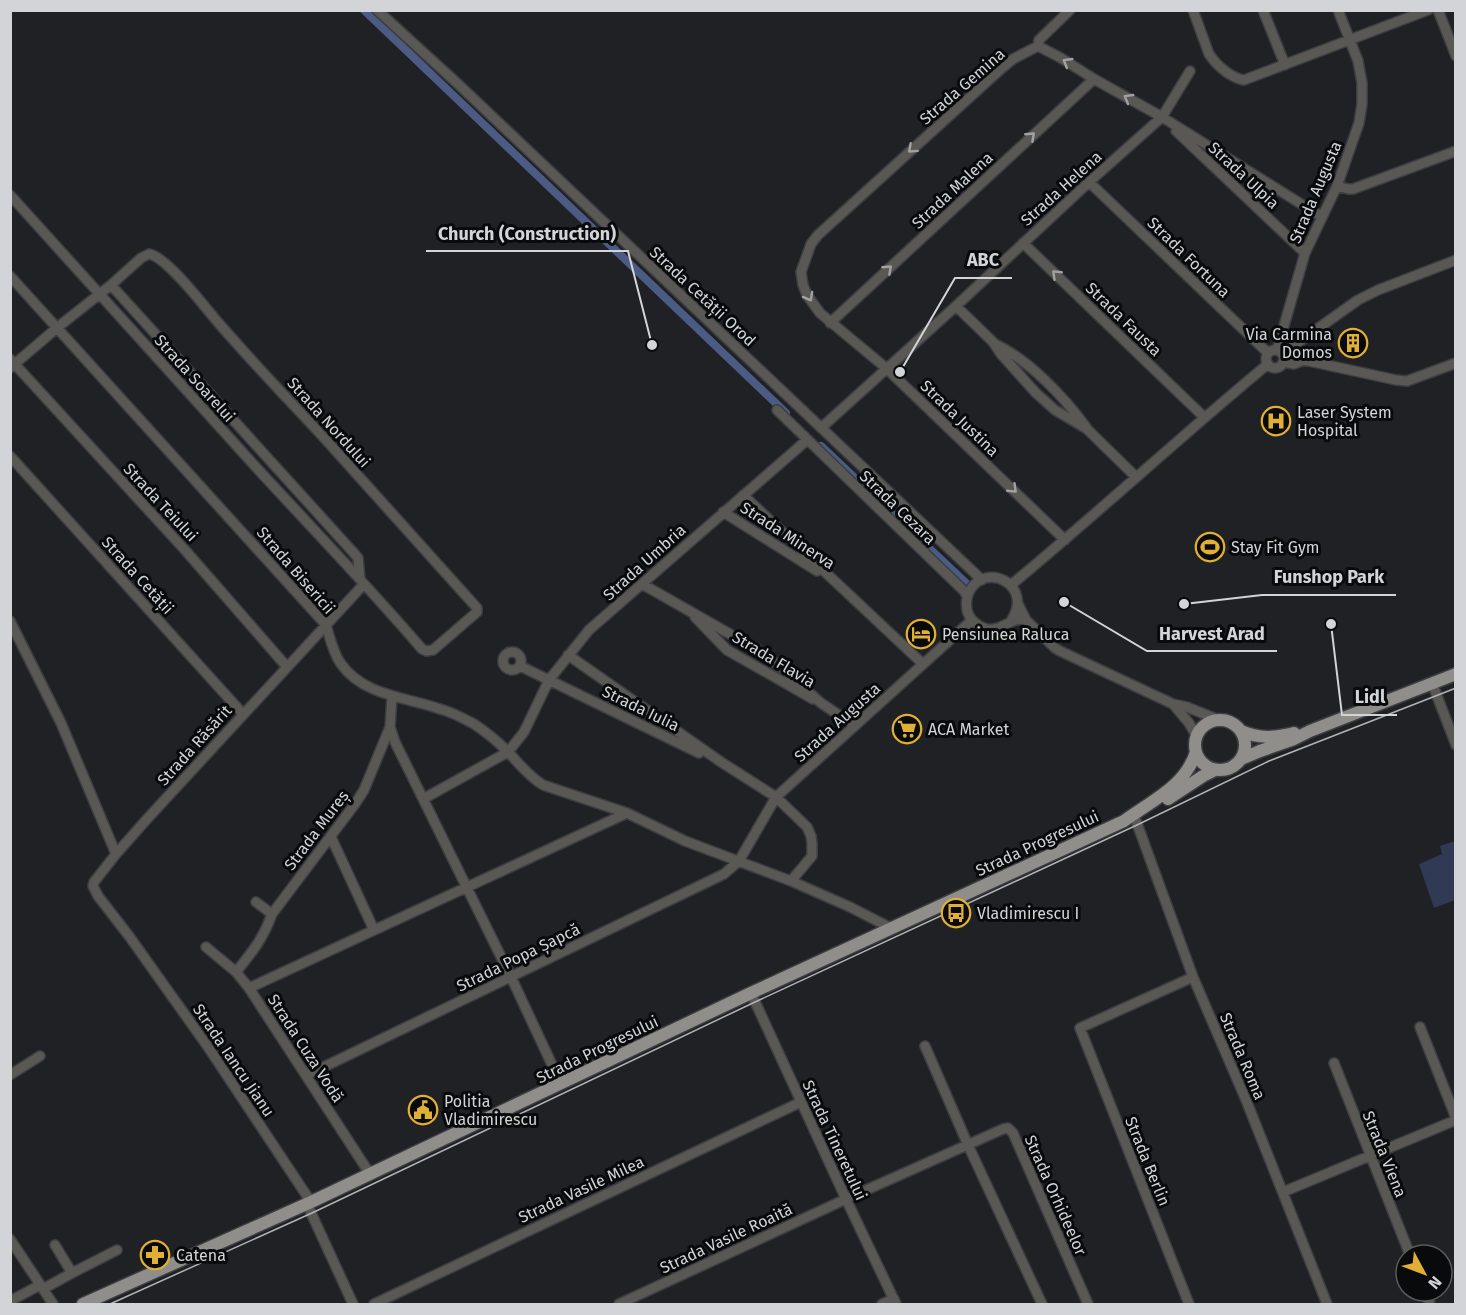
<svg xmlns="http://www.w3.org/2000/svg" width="1466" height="1315" viewBox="0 0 1466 1315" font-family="'Fira Sans',sans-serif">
	<rect width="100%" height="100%" fill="#1f2125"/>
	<!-- garden -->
	<path fill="#303a54" d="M1455 841V900L1434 908 1419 864 1442 854 1440 846Z"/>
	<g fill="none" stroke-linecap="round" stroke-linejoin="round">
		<!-- canal -->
		<path stroke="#4b5b83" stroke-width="8" d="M364 10 786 413
			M821 446 968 585"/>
		<!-- minor casing -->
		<g stroke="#3c3e41" stroke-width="12">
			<path id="minor" d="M377 10 458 84 982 580
				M1193 10 1209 54C1217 66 1231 78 1244 80L1428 10
				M1263 10 1285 65
				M1438 10 1456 56
				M1038 46 1013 59 1002 68 818 235 811 244 801 272 803 285 807 295 820 313 886 368 1065 540
				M1038 46 1061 58 1094 79 1162 117 1322 217
				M1038 46 1039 40 1070 10
				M1176 131 1305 253
				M1089 182 1268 353
				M1337 186 1348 189H1353L1456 151
				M10 195C92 285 173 375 254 465 310 526 368 586 422 649L426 651 433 650 477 612V608C427 552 377 497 327 441 290 401 252 362 216 320 203 305 167 257 149 254L141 258 111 285 58 327 10 368
				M1023 243 1204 417
				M10 276 326 625C330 638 333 653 341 664 364 696 406 697 440 709 452 712 463 718 474 724 486 732 496 740 506 750 519 763 527 775 543 785L627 813 685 841 791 881 850 907 891 928
				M111 285 352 551 358 558 360 579
				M956 306 993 342 1001 354 1036 393 1055 410 1087 429 1136 477
				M830 323 1094 79
				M995 344C1029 360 1064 397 1086 427
				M1277 350 1305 253 1337 186 1359 123 1362 104V83L1358 61 1338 10
				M1266 359a9 9 0 1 1 18 0a9 9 0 1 1-18 0Z
				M1282 354 1358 300 1378 290 1456 260
				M10 359 185 550 287 667
				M1283 362 1294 364 1304 360 1396 380 1407 381 1456 363
				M777 410 964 591 967 596
				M821 428 956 306 1089 182 1162 117 1190 71
				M10 456 243 714
				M743 495 923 664
				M723 512 817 571
				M642 584 758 650 778 665 821 703 855 726
				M1011 585C1098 513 1181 436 1268 364
				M1018 604 1026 620 1055 648 1060 651 1173 704 1187 707 1219 720
				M695 617 727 650 813 699
				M10 621 61 723 116 854
				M1011 621C1035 585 985 560 969 592 966 598 966 604 967 610 969 619 978 627 987 629 1002 632 1011 616 1026 620
				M503 661a9 9 0 1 1 18 0a9 9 0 1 1-18 0Z
				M568 655 721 762 776 797 807 827 811 836 812 844V856L791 881
				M520 666 699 753
				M1432 683 1456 745
				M392 697 390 727 395 742 511 977 561 1084
				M1173 704 1189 723 1197 737
				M423 799 508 752 524 732 549 680 589 630 807 440
				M1135 818 1193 977 1246 1100 1327 1304
				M331 837 374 930
				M256 902 272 914
				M206 947 236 972 249 988 370 1174
				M236 972C253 951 263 939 272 914L355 804 364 790 390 727
				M249 988 627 813
				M751 993 846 1199 896 1304
				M1420 1027 1456 1118
				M925 1046 968 1145 1042 1304
				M1334 1063 1410 1255
				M10 1075 40 1056
				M307 1075 724 874 739 861 776 797 972 620
				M1283 1192 1456 1120
				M311 1202 208 1047 129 936 98 896 93 886 94 882 116 854 147 819 364 584
				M307 1204 353 1304
				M10 1239 53 1304
				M72 1273 117 1250
				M43 1289 72 1273 55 1245
				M1425 1291 1430 1304
				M10 1301 40 1285
				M374 1304 801 1102
				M619 1304 846 1199 1003 1129 1008 1128 1013 1133 1088 1304
				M882 1304 894 1299
				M1189 1304 1080 1028 1193 977"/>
		</g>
		<!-- major casing -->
		<g stroke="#3c3e41" stroke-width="15">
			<path id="major" d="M1195 745a25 25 0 1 1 50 0a25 25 0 1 1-50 0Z
				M1241 731C1261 739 1273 738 1294 733
				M1241 759 1260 751 1294 739 1310 731 1456 674
				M1168 799 1203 776 1215 770
				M83 1304 311 1202 751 993 1124 821C1151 801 1185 787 1196 752"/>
		</g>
		<!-- minor -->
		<use href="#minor" stroke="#595855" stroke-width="9"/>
		<!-- major -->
		<use href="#major" stroke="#908e8a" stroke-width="12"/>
		<!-- tram -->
		<path stroke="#b2b3b6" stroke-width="1.5" d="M110 1304 312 1213 755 1002 1137 825 1269 761 1456 688"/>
	</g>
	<!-- one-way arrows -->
	<defs><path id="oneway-chevron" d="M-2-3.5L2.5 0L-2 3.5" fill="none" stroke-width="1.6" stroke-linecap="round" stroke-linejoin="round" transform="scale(1.5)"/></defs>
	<g stroke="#a2a2a3">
		<use href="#oneway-chevron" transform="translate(1067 62) rotate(-149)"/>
		<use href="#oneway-chevron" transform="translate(1128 98) rotate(-150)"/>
		<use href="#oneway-chevron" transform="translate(1031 136) rotate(-43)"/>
		<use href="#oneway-chevron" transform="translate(912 149) rotate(138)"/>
		<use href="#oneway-chevron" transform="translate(888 269) rotate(-43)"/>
		<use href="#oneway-chevron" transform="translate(1056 274) rotate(-136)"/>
		<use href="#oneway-chevron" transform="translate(809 297) rotate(61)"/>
		<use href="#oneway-chevron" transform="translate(1013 489) rotate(44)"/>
	</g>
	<!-- icons -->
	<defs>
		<g id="building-ring" transform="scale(1.5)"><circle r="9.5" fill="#090a0c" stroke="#e0b034" stroke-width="1.5"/><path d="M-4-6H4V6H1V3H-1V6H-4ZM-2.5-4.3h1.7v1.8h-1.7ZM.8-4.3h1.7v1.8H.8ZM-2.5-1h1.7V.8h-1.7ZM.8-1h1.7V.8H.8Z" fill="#e0b034"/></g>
		<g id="hospital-ring" transform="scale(1.5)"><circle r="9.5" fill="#090a0c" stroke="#e0b034" stroke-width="1.5"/><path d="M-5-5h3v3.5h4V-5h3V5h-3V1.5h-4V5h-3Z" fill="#e0b034"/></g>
		<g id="stadium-ring" transform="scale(1.5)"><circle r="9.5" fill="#090a0c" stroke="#e0b034" stroke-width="1.5"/><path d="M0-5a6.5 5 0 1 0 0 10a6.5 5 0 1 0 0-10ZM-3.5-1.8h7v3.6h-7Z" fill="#e0b034"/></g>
		<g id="hotel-ring" transform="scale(1.5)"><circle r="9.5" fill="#090a0c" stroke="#e0b034" stroke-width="1.5"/><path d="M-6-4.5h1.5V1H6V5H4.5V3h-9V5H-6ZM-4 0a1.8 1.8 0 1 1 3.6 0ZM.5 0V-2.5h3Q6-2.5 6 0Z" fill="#e0b034"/></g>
		<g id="supermarket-ring" transform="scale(1.5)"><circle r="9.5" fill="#090a0c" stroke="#e0b034" stroke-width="1.5"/><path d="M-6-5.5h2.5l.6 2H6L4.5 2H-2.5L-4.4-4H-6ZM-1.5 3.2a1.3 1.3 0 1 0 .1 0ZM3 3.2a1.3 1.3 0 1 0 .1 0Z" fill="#e0b034"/></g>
		<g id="bus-ring" transform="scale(1.5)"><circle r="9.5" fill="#090a0c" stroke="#e0b034" stroke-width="1.5"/><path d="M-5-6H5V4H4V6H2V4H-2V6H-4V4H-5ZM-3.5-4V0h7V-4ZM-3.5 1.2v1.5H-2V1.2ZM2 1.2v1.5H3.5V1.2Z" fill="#e0b034"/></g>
		<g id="civic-ring" transform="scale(1.5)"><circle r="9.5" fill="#090a0c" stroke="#e0b034" stroke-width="1.5"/><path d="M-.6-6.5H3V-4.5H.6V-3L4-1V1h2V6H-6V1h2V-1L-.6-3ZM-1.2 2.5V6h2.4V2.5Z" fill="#e0b034"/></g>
		<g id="pharmacy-ring" transform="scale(1.5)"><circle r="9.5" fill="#090a0c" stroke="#e0b034" stroke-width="1.5"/><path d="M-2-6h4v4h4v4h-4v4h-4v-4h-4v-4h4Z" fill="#e0b034"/></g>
	</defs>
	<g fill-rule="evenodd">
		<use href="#building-ring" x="1353" y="343"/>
		<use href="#hospital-ring" x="1276" y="421"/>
		<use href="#stadium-ring" x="1210" y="547"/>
		<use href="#hotel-ring" x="921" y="634"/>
		<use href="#supermarket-ring" x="907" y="729"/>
		<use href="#bus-ring" x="956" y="913"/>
		<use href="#civic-ring" x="423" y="1110"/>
		<use href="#pharmacy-ring" x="155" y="1255"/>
	</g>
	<g text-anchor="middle" stroke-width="6" stroke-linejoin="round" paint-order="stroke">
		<!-- street labels -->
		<g font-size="16" fill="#d3d4d7" stroke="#090a0c">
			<text transform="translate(962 86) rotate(-41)" y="6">Strada Gemina</text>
			<text transform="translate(1244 175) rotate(43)" y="6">Strada Ulpia</text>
			<text transform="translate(1061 188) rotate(-42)" y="6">Strada Helena</text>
			<text transform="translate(952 190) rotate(-43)" y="6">Strada Malena</text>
			<text transform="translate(1315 192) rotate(-67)" y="6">Strada Augusta</text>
			<text transform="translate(1189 257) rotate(44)" y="6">Strada Fortuna</text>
			<text transform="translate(703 296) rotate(43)" y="6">Strada Cetății Orod</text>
			<text transform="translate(1124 319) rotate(44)" y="6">Strada Fausta</text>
			<text transform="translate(195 378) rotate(48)" y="6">Strada Soarelui</text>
			<text transform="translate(960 418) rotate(44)" y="6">Strada Justina</text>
			<text transform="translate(329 422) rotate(48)" y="6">Strada Nordului</text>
			<text transform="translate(161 502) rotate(47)" y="6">Strada Teiului</text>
			<text transform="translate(898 507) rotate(44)" y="6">Strada Cezara</text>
			<text transform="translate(788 535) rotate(33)" y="6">Strada Minerva</text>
			<text transform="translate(644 562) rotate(-42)" y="6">Strada Umbria</text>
			<text transform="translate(296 570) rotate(49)" y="6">Strada Bisericii</text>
			<text transform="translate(138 575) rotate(48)" y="6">Strada Cetății</text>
			<text transform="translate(774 659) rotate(31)" y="6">Strada Flavia</text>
			<text transform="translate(641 708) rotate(26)" y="6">Strada Iulia</text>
			<text transform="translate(837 722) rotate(-42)" y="6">Strada Augusta</text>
			<text transform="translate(194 745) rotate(-48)" y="6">Strada Răsărit</text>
			<text transform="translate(316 830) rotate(-53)" y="6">Strada Mureș</text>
			<text transform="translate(1037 843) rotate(-25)" y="6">Strada Progresului</text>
			<text transform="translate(518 957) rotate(-26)" y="6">Strada Popa Șapcă</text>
			<text transform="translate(306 1048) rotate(57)" y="6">Strada Cuza Vodă</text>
			<text transform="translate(597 1049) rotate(-26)" y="6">Strada Progresului</text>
			<text transform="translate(1243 1056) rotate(67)" y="6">Strada Roma</text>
			<text transform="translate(234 1060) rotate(56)" y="6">Strada Iancu Jianu</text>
			<text transform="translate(835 1140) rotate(65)" y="6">Strada Tineretului</text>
			<text transform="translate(1385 1154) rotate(68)" y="6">Strada Viena</text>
			<text transform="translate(1148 1161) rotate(68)" y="6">Strada Berlin</text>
			<text transform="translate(581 1189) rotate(-25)" y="6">Strada Vasile Milea</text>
			<text transform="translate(1056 1195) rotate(66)" y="6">Strada Orhideelor</text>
			<text transform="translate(726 1238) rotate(-25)" y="6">Strada Vasile Roaită</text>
		</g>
		<!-- poi labels -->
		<g font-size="16" fill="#d3d4d7" stroke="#090a0c" text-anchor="start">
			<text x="1332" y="340" text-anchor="end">Via Carmina<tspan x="1332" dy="18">Domos</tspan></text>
			<text x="1297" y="418">Laser System<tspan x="1297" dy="18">Hospital</tspan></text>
			<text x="1231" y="553">Stay Fit Gym</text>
			<text x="942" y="640">Pensiunea Raluca</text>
			<text x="928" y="735">ACA Market</text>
			<text x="977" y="919">Vladimirescu I</text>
			<text x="444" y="1107">Politia<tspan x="444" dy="18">Vladimirescu</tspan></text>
			<text x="176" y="1261">Catena</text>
		</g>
	</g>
	<!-- callouts -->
	<path fill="none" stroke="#d3d4d7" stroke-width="2" d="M652 345L628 251H426M900 372L955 278H1012M1184 604L1262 595H1396M1064 602L1147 651H1277M1331 624L1342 715H1397"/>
	<g fill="#d3d4d7" stroke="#090a0c" stroke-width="2">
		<circle cx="652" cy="345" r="6"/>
		<circle cx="900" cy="372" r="6"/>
		<circle cx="1184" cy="604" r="6"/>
		<circle cx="1064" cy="602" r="6"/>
		<circle cx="1331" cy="624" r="6"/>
	</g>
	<g font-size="18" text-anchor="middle" font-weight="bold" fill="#d3d4d7" stroke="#090a0c" stroke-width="6" stroke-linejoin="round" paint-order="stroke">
		<text x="527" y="240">Church (Construction)</text>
		<text x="983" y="266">ABC</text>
		<text x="1329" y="583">Funshop Park</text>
		<text x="1212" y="640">Harvest Arad</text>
		<text x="1370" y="703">Lidl</text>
	</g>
	<!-- border -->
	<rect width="1466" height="1315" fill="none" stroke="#d3d4d7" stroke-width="24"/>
	<!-- north arrow -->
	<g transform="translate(1424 1273) rotate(131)"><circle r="28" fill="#090a0c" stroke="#5a5b5d" stroke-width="1.5"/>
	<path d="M0-4.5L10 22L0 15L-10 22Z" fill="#e0b034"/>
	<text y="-9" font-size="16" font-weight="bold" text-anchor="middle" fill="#d3d4d7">N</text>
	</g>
</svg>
